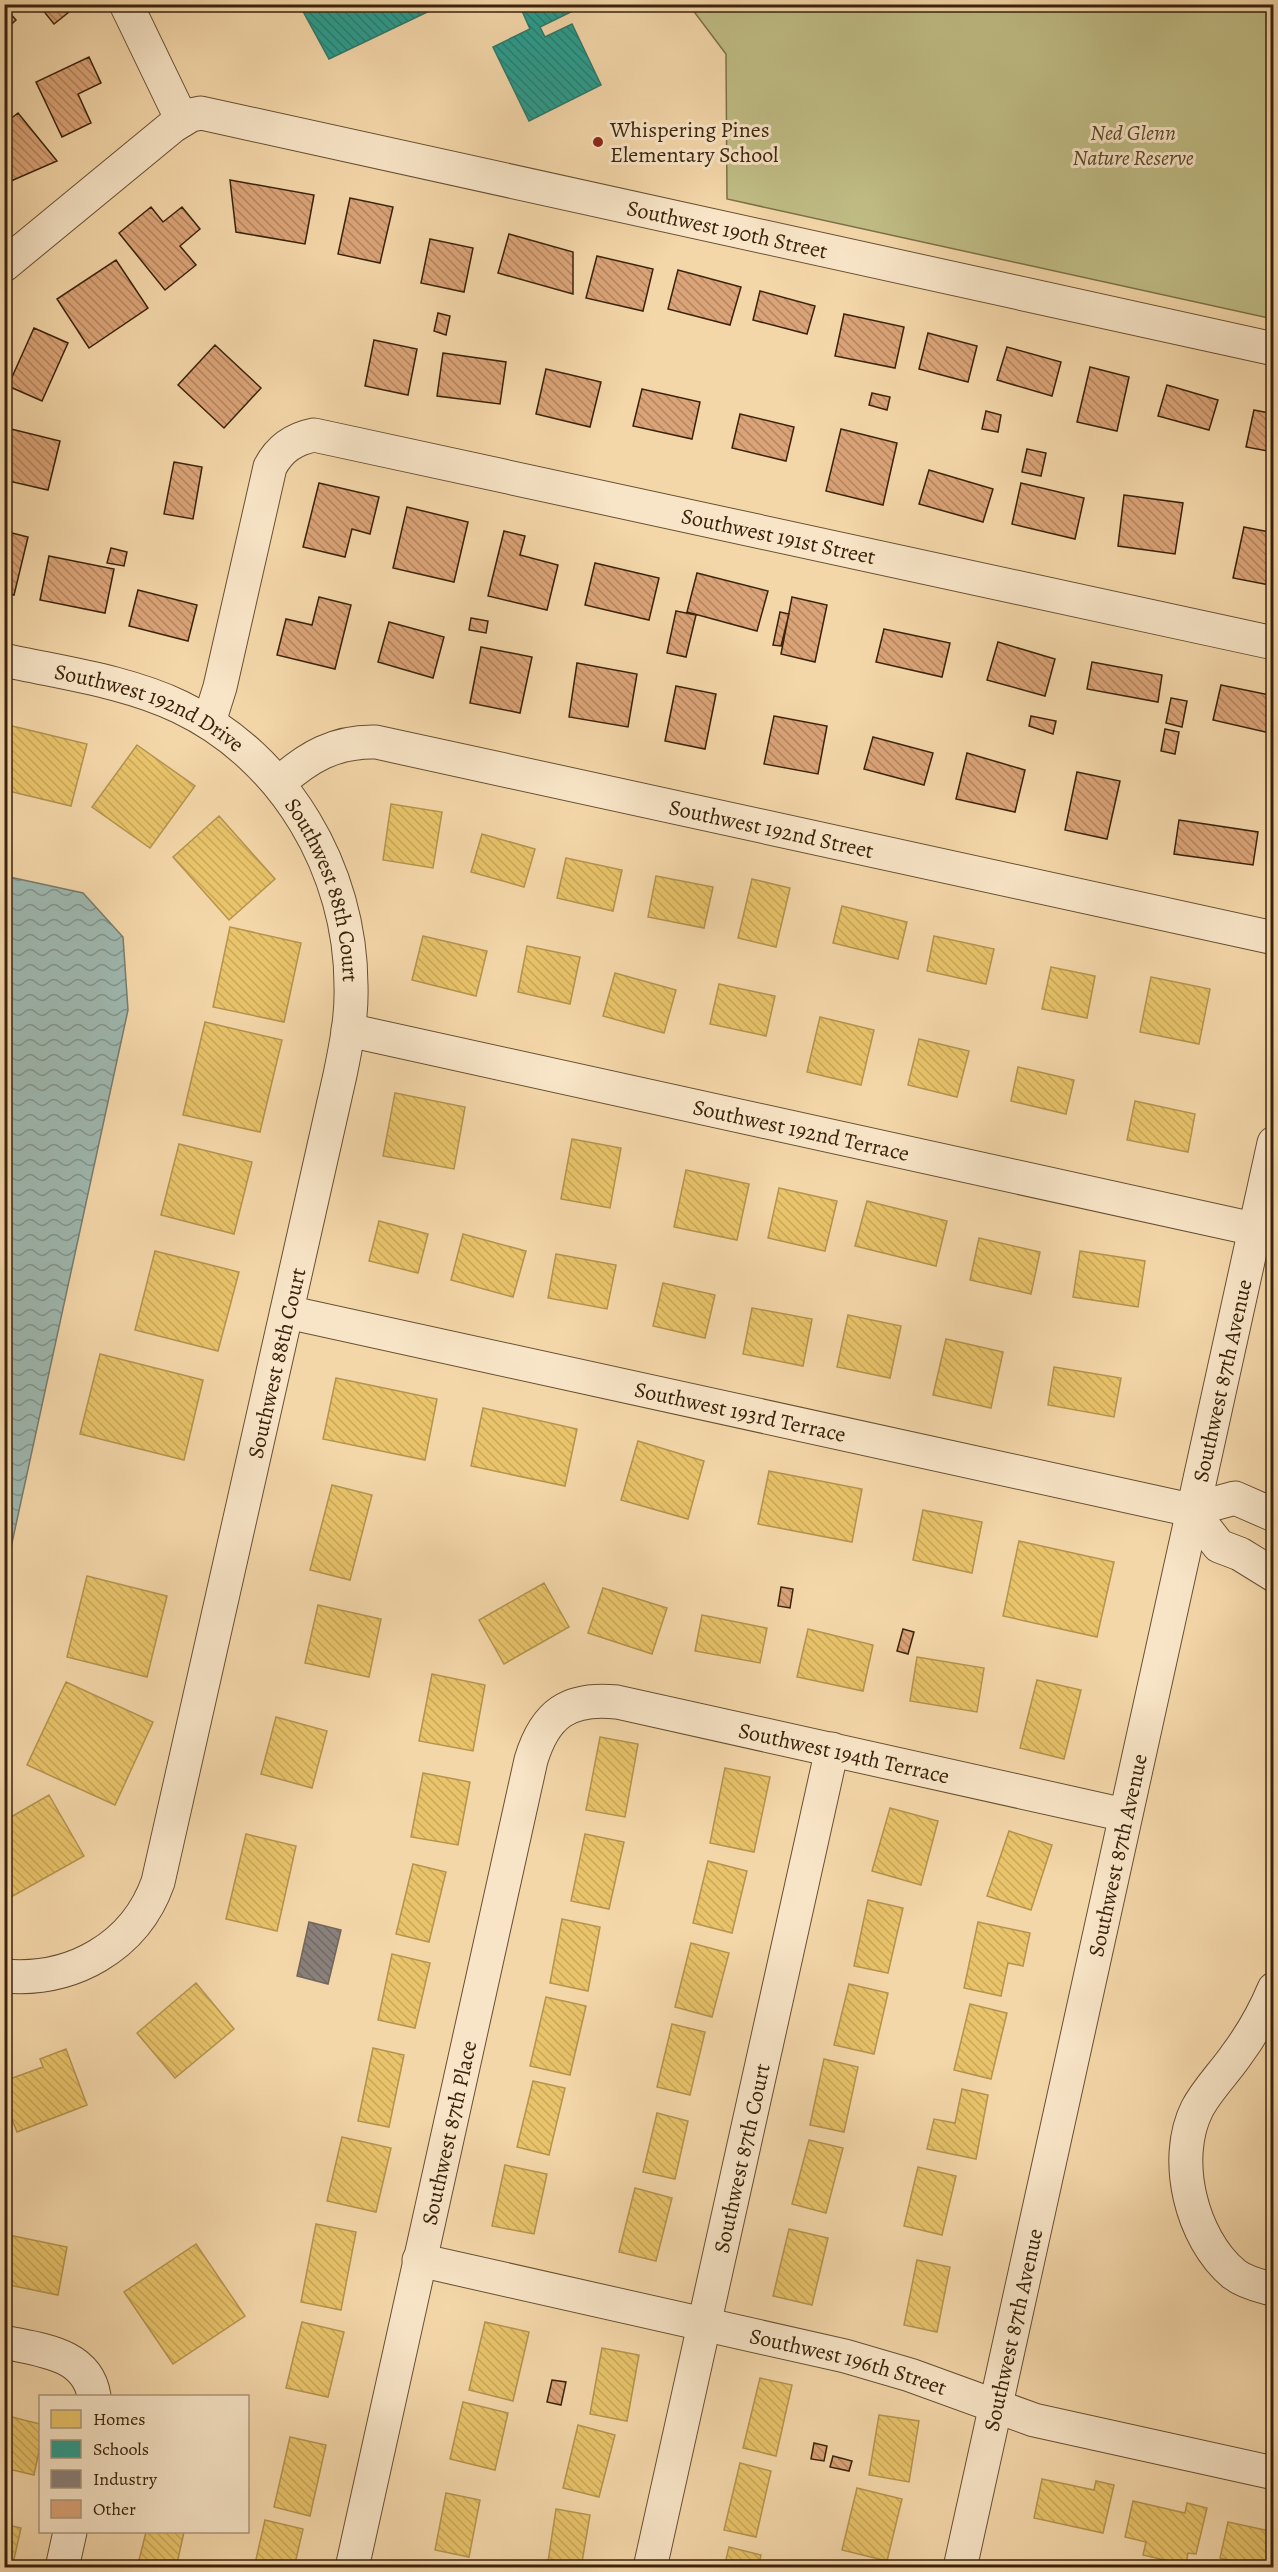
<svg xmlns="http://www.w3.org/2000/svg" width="1278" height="2572" viewBox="0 0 1278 2572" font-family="Alegreya,serif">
	<defs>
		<pattern id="water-waves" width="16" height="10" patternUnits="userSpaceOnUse" patternTransform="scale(1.5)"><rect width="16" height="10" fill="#9eb8b0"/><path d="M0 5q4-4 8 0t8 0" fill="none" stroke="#82958e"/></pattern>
		<pattern id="homes-back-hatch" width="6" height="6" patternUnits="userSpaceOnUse" patternTransform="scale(1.5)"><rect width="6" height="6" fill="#e9c46a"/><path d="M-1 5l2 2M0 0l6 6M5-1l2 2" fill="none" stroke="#c9a85b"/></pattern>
		<pattern id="schools-back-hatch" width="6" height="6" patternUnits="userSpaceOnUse" patternTransform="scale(1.5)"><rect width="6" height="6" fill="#2a9d8f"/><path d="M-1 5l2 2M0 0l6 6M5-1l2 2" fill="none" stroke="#258073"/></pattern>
		<pattern id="industry-back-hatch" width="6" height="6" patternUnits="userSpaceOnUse" patternTransform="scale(1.5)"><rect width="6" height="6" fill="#8a817c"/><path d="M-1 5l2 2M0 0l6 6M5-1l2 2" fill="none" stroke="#726964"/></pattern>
		<pattern id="building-back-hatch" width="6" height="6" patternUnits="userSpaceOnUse" patternTransform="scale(1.5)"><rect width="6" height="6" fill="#dba478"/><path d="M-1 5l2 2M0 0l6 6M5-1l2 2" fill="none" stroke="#b38561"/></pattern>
	</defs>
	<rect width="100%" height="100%" fill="#f4d7a9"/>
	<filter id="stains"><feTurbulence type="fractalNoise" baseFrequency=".00333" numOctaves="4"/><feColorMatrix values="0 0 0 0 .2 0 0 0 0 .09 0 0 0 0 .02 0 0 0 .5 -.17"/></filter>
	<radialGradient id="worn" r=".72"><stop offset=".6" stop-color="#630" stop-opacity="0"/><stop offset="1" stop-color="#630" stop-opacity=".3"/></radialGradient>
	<!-- green -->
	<path fill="#c0bd85" stroke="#7d7048" stroke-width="1.5" d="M689 5H1273V319L727 199 726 54Z"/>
	<!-- water -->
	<path fill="url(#water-waves)" stroke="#767c6e" stroke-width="1.5" d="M5 876 83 893 123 937 128 1010 5 1575Z"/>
	<!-- homes -->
	<path fill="url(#homes-back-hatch)" stroke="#b4944e" stroke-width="1.5" d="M4 724 87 744 71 806 4 790Z
		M137 745 195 786 150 848 92 807Z
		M391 804 442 812 433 868 383 860Z
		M219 816 275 879 229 920 173 857Z
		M482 834 535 849 524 887 471 872Z
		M566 858 622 870 613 911 557 898Z
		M656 876 713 887 704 928 648 917Z
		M752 879 790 888 776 947 738 938Z
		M842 906 907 922 898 959 833 943Z
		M230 927 301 943 284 1022 213 1007Z
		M423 936 487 951 476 996 412 980Z
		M934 936 994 949 986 984 927 971Z
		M527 946 580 957 570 1004 518 992Z
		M1051 967 1095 976 1087 1018 1042 1009Z
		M615 973 676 990 664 1033 603 1016Z
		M1151 977 1210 989 1199 1044 1140 1032Z
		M719 984 775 996 766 1036 710 1024Z
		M820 1017 874 1030 861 1085 807 1072Z
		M205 1022 282 1040 260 1132 183 1115Z
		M919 1039 969 1051 957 1097 908 1085Z
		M1018 1067 1074 1080 1066 1114 1011 1101Z
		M395 1093 465 1107 454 1169 383 1156Z
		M1135 1101 1195 1114 1188 1152 1127 1140Z
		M572 1139 621 1148 610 1208 561 1199Z
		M179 1144 252 1162 234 1234 161 1215Z
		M686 1170 749 1184 737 1240 674 1227Z
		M779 1188 837 1201 825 1251 768 1238Z
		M867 1201 947 1221 936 1266 855 1246Z
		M379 1221 428 1234 418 1273 369 1261Z
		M463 1234 526 1251 513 1297 451 1280Z
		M979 1238 1040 1252 1031 1294 970 1280Z
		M155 1251 239 1272 218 1351 135 1330Z
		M1080 1251 1145 1261 1138 1307 1073 1297Z
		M556 1254 616 1265 607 1309 548 1298Z
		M663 1283 715 1295 705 1338 653 1326Z
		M752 1308 812 1319 803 1366 743 1354Z
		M848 1315 901 1326 890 1378 837 1367Z
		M946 1339 1003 1352 991 1408 933 1395Z
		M100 1354 203 1380 184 1460 80 1434Z
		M1054 1367 1121 1378 1114 1417 1048 1405Z
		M336 1378 437 1399 425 1460 323 1439Z
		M483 1408 577 1429 565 1486 471 1466Z
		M638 1441 704 1461 688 1519 621 1500Z
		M769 1471 862 1489 852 1542 758 1524Z
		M332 1485 372 1495 350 1580 310 1570Z
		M923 1510 982 1522 972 1573 913 1560Z
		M1019 1541 1114 1562 1097 1637 1003 1616Z
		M87 1576 167 1596 147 1677 67 1657Z
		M544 1583 569 1627 504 1664 479 1620Z
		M603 1588 667 1608 652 1654 588 1633Z
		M318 1605 381 1619 369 1677 305 1663Z
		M702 1615 767 1628 760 1663 695 1651Z
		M808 1629 873 1645 863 1691 797 1677Z
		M917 1657 984 1668 977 1712 910 1701Z
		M432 1674 485 1685 473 1751 419 1741Z
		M1037 1680 1081 1690 1064 1759 1020 1748Z
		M66 1682 153 1722 115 1805 27 1765Z
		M276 1717 327 1731 312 1788 261 1774Z
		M600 1737 638 1744 625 1817 586 1810Z
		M725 1768 770 1777 754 1852 710 1843Z
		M423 1773 470 1782 458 1845 411 1837Z
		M49 1795 84 1856 11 1897 4 1886V1821Z
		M890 1808 938 1821 921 1885 872 1871Z
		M1009 1831 1052 1845 1031 1910 987 1896Z
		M246 1834 296 1846 277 1931 226 1919Z
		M585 1834 624 1842 609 1909 571 1901Z
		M708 1861 747 1871 732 1933 693 1923Z
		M413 1864 446 1872 429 1942 396 1934Z
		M868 1900 903 1908 888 1973 854 1966Z
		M562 1919 600 1927 588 1991 550 1983Z
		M978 1922 1030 1933 1023 1966 1008 1963 1001 1996 964 1988Z
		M691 1943 729 1953 712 2017 675 2007Z
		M392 1954 430 1963 415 2028 378 2020Z
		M196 1983 234 2029 175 2078 137 2033Z
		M849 1984 888 1993 874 2054 834 2045Z
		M546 1997 586 2006 570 2075 530 2066Z
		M970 2004 1007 2013 991 2079 954 2070Z
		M672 2024 705 2032 690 2095 657 2087Z
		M373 2048 404 2055 389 2127 358 2121Z
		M66 2049 87 2105 17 2132 4 2099V2081L43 2067 40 2059Z
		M824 2059 858 2067 844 2132 810 2125Z
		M533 2081 565 2088 549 2155 517 2147Z
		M962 2089 988 2095 976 2159 927 2149 934 2119 955 2123Z
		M657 2113 688 2121 675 2179 643 2172Z
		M342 2137 391 2148 376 2212 327 2201Z
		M809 2140 843 2148 826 2213 792 2204Z
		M505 2165 547 2174 534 2234 492 2226Z
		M918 2167 956 2176 942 2235 904 2226Z
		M635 2188 672 2198 656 2261 619 2252Z
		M316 2224 356 2232 341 2310 301 2302Z
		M789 2229 828 2238 812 2305 773 2296Z
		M4 2234 67 2247 58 2295 4 2284Z
		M196 2244 245 2316 173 2364 124 2292Z
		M917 2260 950 2267 937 2332 904 2325Z
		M302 2322 344 2332 328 2397 286 2388Z
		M485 2322 529 2332 513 2401 469 2390Z
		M602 2348 639 2355 627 2421 590 2414Z
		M760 2378 792 2385 776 2456 743 2448Z
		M463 2402 508 2413 495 2470 450 2459Z
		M4 2415 40 2424V2446L34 2475 4 2468Z
		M879 2415 919 2421 909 2482 869 2475Z
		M578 2425 615 2435 599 2497 563 2488Z
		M290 2437 326 2445 310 2516 274 2507Z
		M740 2463 771 2471 756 2537 724 2530Z
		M1042 2479 1094 2490 1096 2481 1114 2485 1103 2533 1034 2518Z
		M857 2488 902 2499 887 2561 842 2550Z
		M446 2493 480 2500 469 2557 435 2550Z
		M1133 2501 1185 2513 1187 2503 1207 2508 1196 2554 1188 2553 1186 2565 1143 2555 1146 2542 1125 2537Z
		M556 2509 590 2515 581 2568H547Z
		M265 2520 303 2529 294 2568H254Z
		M1228 2522 1274 2532V2568H1245V2564L1220 2558Z
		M4 2524 21 2528 12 2568H4Z
		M146 2532H184L176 2568 139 2560Z
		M729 2547 761 2555 758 2568H724Z"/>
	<!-- schools -->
	<path fill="url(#schools-back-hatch)" stroke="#2f7868" stroke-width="1.5" d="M299 4H444L329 59Z
		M519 4H587L540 27 545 37 572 24 601 85 529 121 493 47 530 29Z"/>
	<!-- industry -->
	<path fill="url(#industry-back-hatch)" stroke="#72655a" stroke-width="1.5" d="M309 1922 341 1930 328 1984 297 1976Z"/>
	<!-- building -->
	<path fill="url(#building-back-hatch)" stroke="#3a230c" stroke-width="1.5" d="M38 4H79L54 24Z
		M4 7 16 20 4 31Z
		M89 57 101 83 78 94 91 123 62 137 36 82Z
		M18 113 57 161 4 184V124Z
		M230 180 314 195 305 244 236 232Z
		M350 198 393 207 380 263 338 254Z
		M151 207 163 222 182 207 200 229 180 246 196 265 165 290 119 233Z
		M509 234 573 252V294L498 273Z
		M430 239 473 248 464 292 421 283Z
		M597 256 653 269 643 311 586 298Z
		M116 260 148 308 89 348 57 299Z
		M678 270 741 287 730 325 668 309Z
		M760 291 815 306 807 334 753 320Z
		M438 313 450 316 446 335 434 331Z
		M844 314 904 327 895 368 835 356Z
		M34 328 68 343 42 401 8 386Z
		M928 333 977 346 968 382 919 369Z
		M374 340 417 349 408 395 365 386Z
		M215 345 261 388 224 428 178 385Z
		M1007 347 1061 362 1052 396 997 380Z
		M443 353 506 362 500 404 437 396Z
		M1090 367 1129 377 1117 431 1077 422Z
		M546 369 601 382 590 427 536 414Z
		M1167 385 1218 400 1209 430 1158 416Z
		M642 389 700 402 692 439 633 426Z
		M872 393 890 397 887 410 869 405Z
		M1254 410 1274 414V452L1246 447Z
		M986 411 1001 415 998 432 982 429Z
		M740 414 794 427 786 461 732 448Z
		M11 429 60 441 48 490 4 480V454Z
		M841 429 897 443 883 505 826 491Z
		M1027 449 1046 453 1041 476 1022 472Z
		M174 462 202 467 193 519 164 514Z
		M929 470 993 489 983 522 919 504Z
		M319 483 379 497 370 534 352 529 345 557 303 547Z
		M1021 483 1084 498 1075 539 1012 524Z
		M1124 495 1183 503 1175 554 1118 546Z
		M407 507 468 522 454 582 393 568Z
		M1244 527 1274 533V586L1233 578Z
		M4 531 28 537 14 595 4 593Z
		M504 531 525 536 520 555 558 565 547 610 488 596Z
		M111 548 127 552 124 566 107 563Z
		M49 556 114 569 105 613 40 600Z
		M595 563 659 578 649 620 585 605Z
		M697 573 768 591 757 631 687 612Z
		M138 590 197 605 188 641 129 626Z
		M319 597 351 605 335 669 277 655 286 619 312 625Z
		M792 597 827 605 815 662 781 654Z
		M676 611 696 615 686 657 667 653Z
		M780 612 789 614 781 646 773 645Z
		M471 618 488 621 486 633 469 630Z
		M389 622 444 637 433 678 378 662Z
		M884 629 950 643 942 677 876 662Z
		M998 642 1055 659 1045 696 987 680Z
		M481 647 532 657 520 713 470 703Z
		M1092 662 1162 675 1158 702 1087 689Z
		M577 663 637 674 628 727 569 717Z
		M1221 685 1274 696V734L1213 720Z
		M676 686 716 694 705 749 665 741Z
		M1171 698 1187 701 1182 727 1166 723Z
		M774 716 827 726 818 774 764 764Z
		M1031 716 1056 721 1053 734 1029 726Z
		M1165 729 1179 732 1175 754 1161 751Z
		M873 737 933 753 924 785 864 769Z
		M967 753 1025 770 1015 812 956 799Z
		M1077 772 1120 781 1107 839 1065 830Z
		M1179 820 1258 832 1253 865 1174 854Z
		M781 1587 793 1589 790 1608 778 1606Z
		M903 1629 914 1632 908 1654 897 1651Z
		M552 2380 566 2382 561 2405 547 2402Z
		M814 2443 827 2446 824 2461 811 2459Z
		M833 2456 852 2461 849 2471 830 2467Z"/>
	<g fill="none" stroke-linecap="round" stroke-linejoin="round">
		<!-- minor casing -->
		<g stroke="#685033" stroke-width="35">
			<g id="minor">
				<path d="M126 4 182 120"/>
				<path id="s1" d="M4 265 173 126 191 115 201 113 1274 349"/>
				<path id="s2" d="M4 660C62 673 126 681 180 707 285 757 351 870 351 986 352 1016 346 1046 340 1075L158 1882C135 1947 72 1982 4 1976"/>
				<path id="s3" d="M209 722 220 687 270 467C280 448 294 439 314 435L1274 643"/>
				<path id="s4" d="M279 783C308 757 335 741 376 742L1274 938"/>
				<path id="s5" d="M348 1030 1254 1229"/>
				<path id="s6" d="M287 1312 1191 1510 1235 1498 1274 1515"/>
				<path d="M1191 1510 1219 1546 1240 1554 1274 1575"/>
				<path id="s7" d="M419 2260 845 2356 910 2375 1034 2420 1274 2473"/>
				<path d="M1268 2288C1256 2285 1243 2281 1234 2274 1191 2238 1172 2159 1197 2109 1207 2090 1223 2074 1235 2057 1250 2037 1264 2013 1274 1989"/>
				<path d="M4 2342C40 2350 87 2353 94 2396"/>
				<path d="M62 2568 70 2532"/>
				<path id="s8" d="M352 2568 531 1760C545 1714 568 1697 617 1702L1125 1815"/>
				<path id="s9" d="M650 2568 832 1749"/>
				<path id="s10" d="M960 2568 1274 1143"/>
			</g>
		</g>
		<!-- minor -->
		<use href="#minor" stroke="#f8e5c7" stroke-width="33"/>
	</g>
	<!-- markers -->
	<circle fill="#8f2418" stroke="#f8e5c7" stroke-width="2" cx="598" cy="142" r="6"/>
	<g text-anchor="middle" stroke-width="6" stroke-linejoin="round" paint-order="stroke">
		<!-- poi labels -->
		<g font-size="22" fill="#3a230c" stroke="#f8e5c7" text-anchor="start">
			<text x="610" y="137">Whispering Pines<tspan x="610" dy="25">Elementary School</tspan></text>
		</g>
		<!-- park labels -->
		<g font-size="22" font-style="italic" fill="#5c4a2a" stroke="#f8e5c7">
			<text x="1133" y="140">Ned Glenn<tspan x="1133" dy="25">Nature Reserve</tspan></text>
		</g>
		<!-- street labels -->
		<g font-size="22" fill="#3a230c" stroke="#f8e5c7">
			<text dy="8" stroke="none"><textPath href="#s1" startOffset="789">Southwest 190th Street</textPath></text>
			<text dy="8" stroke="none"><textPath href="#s3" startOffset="794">Southwest 191st Street</textPath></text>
			<text dy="8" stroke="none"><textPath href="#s2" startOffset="154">Southwest 192nd Drive</textPath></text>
			<text dy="8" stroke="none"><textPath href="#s4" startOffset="513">Southwest 192nd Street</textPath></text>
			<text dy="8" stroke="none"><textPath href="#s2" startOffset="426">Southwest 88th Court</textPath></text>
			<text dy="8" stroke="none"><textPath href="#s5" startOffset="464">Southwest 192nd Terrace</textPath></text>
			<text transform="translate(276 1363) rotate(-77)" y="8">Southwest 88th Court</text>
			<text dy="8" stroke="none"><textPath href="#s10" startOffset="1216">Southwest 87th Avenue</textPath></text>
			<text dy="8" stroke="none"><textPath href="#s6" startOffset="464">Southwest 193rd Terrace</textPath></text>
			<text dy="8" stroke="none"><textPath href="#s8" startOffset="1176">Southwest 194th Terrace</textPath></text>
			<text dy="8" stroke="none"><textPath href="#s10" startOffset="730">Southwest 87th Avenue</textPath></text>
			<text dy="8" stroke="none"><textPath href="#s8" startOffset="446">Southwest 87th Place</textPath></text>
			<text dy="8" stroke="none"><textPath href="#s9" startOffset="420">Southwest 87th Court</textPath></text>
			<text dy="8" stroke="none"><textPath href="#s10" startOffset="244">Southwest 87th Avenue</textPath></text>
			<text dy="8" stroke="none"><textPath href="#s7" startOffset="441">Southwest 196th Street</textPath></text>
		</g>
	</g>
	<!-- margin -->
	<rect width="1278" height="2572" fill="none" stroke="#f4d7a9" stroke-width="24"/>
	<rect x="6" y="6" width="1266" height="2560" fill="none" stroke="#3a230c" stroke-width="3"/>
	<rect x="12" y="12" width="1254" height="2548" fill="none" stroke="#3a230c" stroke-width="1.5"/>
	<!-- legend -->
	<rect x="39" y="2395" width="210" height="138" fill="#f8e5c7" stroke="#ac977c" stroke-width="1.5"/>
	<rect x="51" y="2410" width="30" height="18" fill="#e9c46a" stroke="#ac977c" stroke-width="1.5"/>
	<text x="93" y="2425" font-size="18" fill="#3a230c">Homes</text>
	<rect x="51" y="2440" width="30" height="18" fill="#2a9d8f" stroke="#ac977c" stroke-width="1.5"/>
	<text x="93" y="2455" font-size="18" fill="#3a230c">Schools</text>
	<rect x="51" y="2470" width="30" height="18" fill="#8a817c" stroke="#ac977c" stroke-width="1.5"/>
	<text x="93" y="2485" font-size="18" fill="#3a230c">Industry</text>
	<rect x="51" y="2500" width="30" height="18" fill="#dba478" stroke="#ac977c" stroke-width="1.5"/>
	<text x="93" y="2515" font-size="18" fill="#3a230c">Other</text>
	<rect width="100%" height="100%" filter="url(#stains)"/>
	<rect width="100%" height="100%" fill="url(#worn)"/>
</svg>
